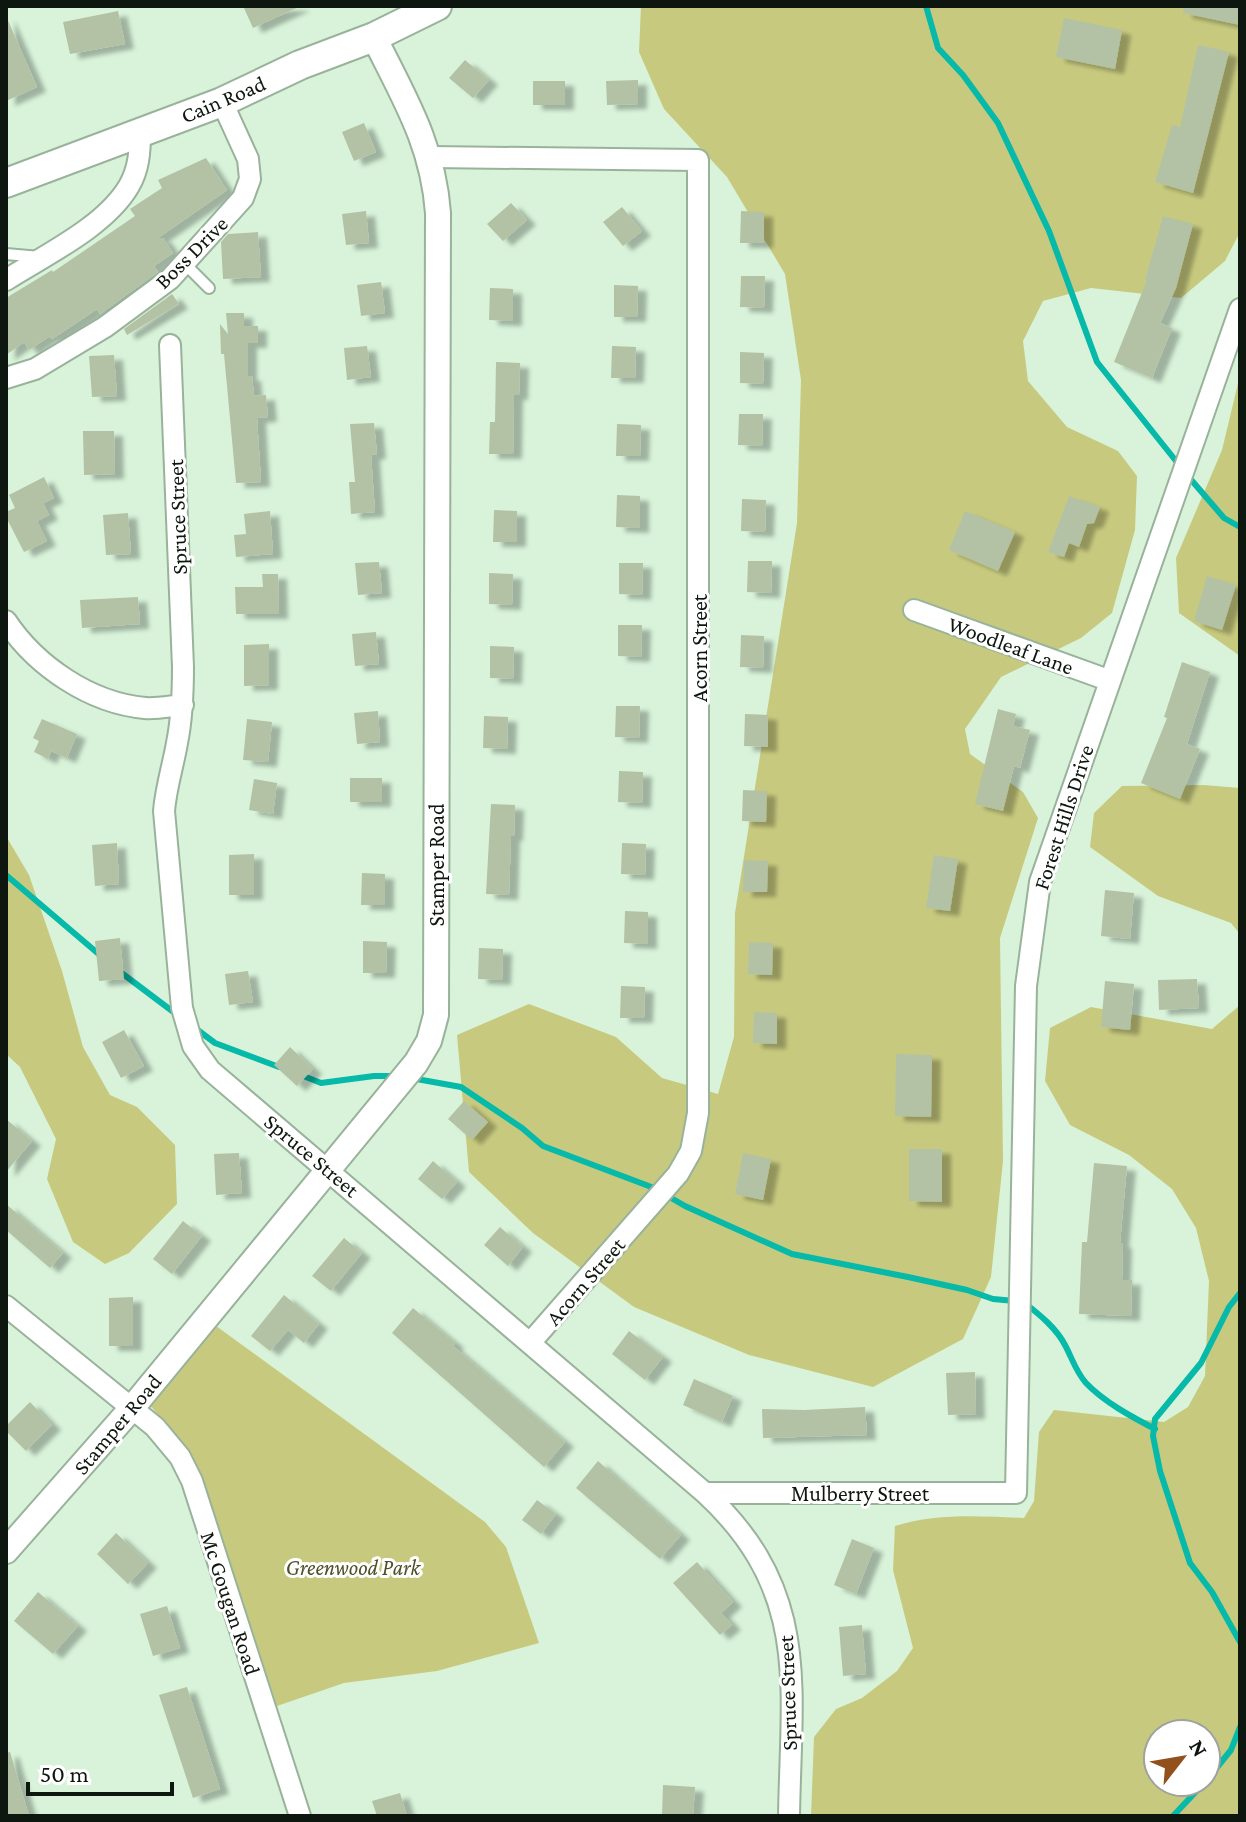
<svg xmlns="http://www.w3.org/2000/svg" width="1246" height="1822" viewBox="0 0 1246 1822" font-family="'Crimson Pro',serif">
	<defs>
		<filter id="shadow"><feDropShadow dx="9" dy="5" stdDeviation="2" flood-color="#0004"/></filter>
	</defs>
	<rect width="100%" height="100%" fill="#d8f3d9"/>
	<!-- green -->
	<path fill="#c7ca7e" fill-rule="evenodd" d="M641 6H1240V232L1225 261 1181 298 1091 288 1043 301 1023 341 1028 381 1067 427 1118 451 1137 476 1135 530 1112 613 1081 638 1001 677 965 729 970 754 1023 792 1038 818 1000 938 1003 1161 991 1277 963 1339 873 1387 749 1355 634 1307 533 1233 469 1172 457 1035 529 1004 616 1037 662 1078 718 1094 734 1037 735 913 797 523 801 380 785 274 727 177 664 109 639 52Z
		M1240 375V656L1179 613 1176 558 1222 450Z
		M1204 785 1240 788V934L1231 923 1158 896 1090 847 1094 813 1122 786Z
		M6 836 29 875 62 971 83 1047 110 1095 137 1107 175 1145 177 1204 129 1253 105 1264 73 1242 47 1179 56 1139 20 1067 6 1054Z
		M1240 1005V1816H811L814 1737 836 1709 862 1698 897 1671 913 1648 893 1570 895 1526C935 1513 982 1516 1024 1518L1034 1501 1039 1432 1054 1410 1164 1422 1188 1407 1205 1376 1209 1281 1196 1228 1172 1189 1129 1155 1070 1125 1045 1081 1050 1028 1091 1007 1212 1029ZM1158 1734H1206V1782H1158Z
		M212 1323 485 1522 506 1547 539 1643 437 1671 344 1683 277 1706 202 1477 179 1440 149 1404Z"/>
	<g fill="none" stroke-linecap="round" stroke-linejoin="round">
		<!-- stream -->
		<path stroke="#06b9a8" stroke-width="6" d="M926 6 938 48 963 75 998 123 1049 231 1097 362 1180 466
			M1187 475 1224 518 1240 527
			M6 875 101 956
			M119 971 180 1017
			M195 1028 215 1043 279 1067
			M301 1075 321 1083 374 1076H396
			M411 1078 461 1087 522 1128 543 1146 654 1188 685 1206 792 1254 908 1277 967 1290 993 1299 1015 1301
			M1240 1293 1229 1307 1201 1363 1155 1419 1153 1436 1160 1471 1190 1563 1212 1592 1240 1642
			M1026 1304C1040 1315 1056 1328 1065 1345 1072 1358 1076 1372 1086 1383 1104 1402 1132 1417 1155 1429
			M1206 1781 1231 1750 1240 1727
			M1173 1816 1205 1782"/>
	</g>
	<!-- building -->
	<path fill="#b3c2a4" filter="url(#shadow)" d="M243 6H301L253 28Z
		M1184 6H1240V25L1183 13Z
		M118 11 125 44 70 54 63 22Z
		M6 16 37 87 6 101Z
		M1064 18 1122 30 1115 69 1056 57Z
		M1198 45 1229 52 1193 193 1155 182 1172 125 1180 127Z
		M465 60 489 80 473 98 449 78Z
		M638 80V104L607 105 606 81Z
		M533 81H565V105H533Z
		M364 123 376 152 354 161 342 132Z
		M206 158 227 190 158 238H163L173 253 154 266 158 272 100 314 97 309 52 339 50 336 29 350 24 342 6 355V298L52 270 53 272 135 216 130 209 162 188 158 180Z
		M511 203 527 220 503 241 487 224Z
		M622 207 642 231 623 246 603 222Z
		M366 211 369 243 346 245 342 214Z
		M741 211 764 212V243H740Z
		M1163 216 1193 224 1176 288 1160 323 1172 328 1152 378 1114 362 1147 280H1145Z
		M258 232 261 277 223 279 221 242 228 234Z
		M741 276H765L764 308 740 307Z
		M381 282 385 313 361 316 357 285Z
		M614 285 638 286 637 317H614Z
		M490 288 513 289V321L489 320Z
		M172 294 179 304 127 335 124 329Z
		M226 313H244V326H258V343H248V376H252L254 396 266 395 268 417 257 418 261 482 236 483 224 354H221L220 324 228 334Z
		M367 346 371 377 347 380 344 348Z
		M612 346 636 347 635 378H611Z
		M740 352 764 353 763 384 740 383Z
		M114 355 117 396 92 397 89 356Z
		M496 362 520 363 519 395H514L513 454H489L490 422H495Z
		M739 414H763L762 446 738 445Z
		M374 423 377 454 371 455 375 512 351 514 349 482H355L350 424Z
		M617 424 641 425 640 456H616Z
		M83 431H114L115 474 84 475Z
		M44 477 54 498 43 503 49 515 37 521 47 541 24 552 6 517V512L15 508 9 495Z
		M617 495 640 496V528L616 527Z
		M1069 496 1100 507 1094 523 1087 524 1079 547 1069 543 1064 557 1048 552Z
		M742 499 766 500 765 532 741 531Z
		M494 510 517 511V542H493Z
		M270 511 273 554 236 557 234 535 246 534 244 514Z
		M965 511 1015 532 998 571 949 550Z
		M128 513 131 554 106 555 103 515Z
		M748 561H772L771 593 747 592Z
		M379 562 382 593 358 595 355 563Z
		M619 563H643L642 595 619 594Z
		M489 573 513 574 512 605 489 604Z
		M262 574H278L279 614H236L235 587H263Z
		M1207 576 1236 585 1222 630 1194 621Z
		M138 597 140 624 82 628 80 600Z
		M618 625H642L641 657 618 656Z
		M376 632 379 664 355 666 352 634Z
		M741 635 764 636 763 668 740 667Z
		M269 644V685L244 686V645Z
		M490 646 514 647 513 679 490 678Z
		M1182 662 1210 672 1187 744 1200 749 1180 799 1141 783 1167 718 1164 717Z
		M616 706H640L639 738 615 737Z
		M998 709 1016 714 1013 726 1030 730 1020 768 1014 766 1003 811 975 804Z
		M378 711 380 742 357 744 354 713Z
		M745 714 768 715V747L744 746Z
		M484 716 508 717 507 749 483 748Z
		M42 719 77 734 67 758 51 751 48 759 34 752 39 741 33 738Z
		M247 719 272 722 268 762 243 760Z
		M619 771 643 772 642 803 618 802Z
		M350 778H382V802H350Z
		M254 779 277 783 273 814 249 810Z
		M743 790 767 791 766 822 742 821Z
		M491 804 515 805 514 836H511L509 895 486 894Z
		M117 843 119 884 95 886 92 845Z
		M622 843 646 844 645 875 621 874Z
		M254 854V895H229V855Z
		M934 855 958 859 950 911 926 908Z
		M744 860 768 861 767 892H743Z
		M362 873 385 874V905H361Z
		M1105 890 1134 893 1130 939 1101 936Z
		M625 911 648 912V944L624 943Z
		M120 938 124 979 99 981 95 941Z
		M363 941 387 942 386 973H363Z
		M749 942 773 943 772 975 748 974Z
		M479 948 503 949 502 980 478 979Z
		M248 971 253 1002 229 1005 225 974Z
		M1197 979 1199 1008 1159 1010 1158 980Z
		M1105 981 1134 984 1130 1030 1101 1027Z
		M621 986 645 987 644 1018H620Z
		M754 1012 777 1013V1044L753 1043Z
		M124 1030 144 1066 121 1078 102 1042Z
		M290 1047 313 1069 297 1086 274 1065Z
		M896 1054 932 1055 931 1117 895 1116Z
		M464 1101 488 1122 472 1140 448 1119Z
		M6 1119 32 1141 6 1172Z
		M909 1149H942V1202L909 1201Z
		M239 1153 242 1193 216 1195 214 1154Z
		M743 1153 771 1159 763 1200 735 1194Z
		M433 1161 457 1182 442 1199 418 1179Z
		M1094 1163 1127 1166 1120 1243H1123L1122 1280H1132L1131 1316 1079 1314 1082 1242H1087Z
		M6 1204 63 1253 50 1268 6 1230Z
		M183 1221 202 1236 172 1274 153 1259Z
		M500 1227 523 1247 508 1266 484 1245Z
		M344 1238 362 1253 331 1291 312 1276Z
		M284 1295 319 1324 304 1343 288 1330 270 1351 251 1336Z
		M133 1297V1346H109V1298Z
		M413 1308 455 1343 453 1346 565 1442 544 1467 392 1333Z
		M629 1331 663 1357 645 1380 612 1354Z
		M975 1372 976 1414 948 1415 946 1373Z
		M694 1379 733 1396 722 1422 683 1405Z
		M30 1402 52 1425 26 1451 6 1431V1426Z
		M865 1407 867 1435 763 1438 762 1409 804 1410Z
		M598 1461 681 1535 660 1559 576 1488Z
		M537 1500 556 1514 541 1534 522 1520Z
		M116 1533 148 1563 128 1584 97 1554Z
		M852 1539 874 1548 856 1594 834 1585Z
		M697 1562 733 1602 721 1613 732 1625 720 1635 673 1583Z
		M38 1592 78 1626 53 1654 14 1621Z
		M167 1606 180 1648 153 1656 140 1614Z
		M862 1625 866 1674 843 1676 839 1627Z
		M187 1687 220 1789 193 1798 159 1695Z
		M10 1752 29 1816H6V1753Z
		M663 1785 695 1787 693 1816H662Z
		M400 1793 407 1816H377L372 1801Z"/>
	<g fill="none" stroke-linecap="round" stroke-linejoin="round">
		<!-- service casing -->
		<g stroke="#99b39b" stroke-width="14">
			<path id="service" d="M6 254 40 257
				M184 263 209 288"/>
		</g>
		<!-- minor casing -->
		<g stroke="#99b39b" stroke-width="24">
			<path id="minor" d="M430 157 698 160V1113L691 1151 678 1174 530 1343
				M6 280C45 255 105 227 129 186 139 169 140 151 140 132
				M170 345 183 667C183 693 182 718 177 743 173 766 166 787 164 811L182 1008 193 1046 210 1070 705 1493C811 1591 791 1685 789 1816
				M6 378 35 369 105 327 170 279 243 198 250 179 248 159 222 102
				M914 610 1108 680
				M6 621C36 666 90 703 145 708 157 709 171 706 183 705
				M6 1306 155 1427 180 1457 192 1481 300 1816
				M705 1493H1016L1026 986 1040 882 1240 309"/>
		</g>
		<!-- tertiary casing -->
		<g stroke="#99b39b" stroke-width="28">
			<path id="tertiary" d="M6 1551 132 1408 416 1063 429 1041 436 1015 438 213C433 144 404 98 374 37"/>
		</g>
		<!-- secondary casing -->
		<g stroke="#99b39b" stroke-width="32">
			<path id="secondary" d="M6 183 222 102 300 65 374 37 437 6"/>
		</g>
		<!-- service -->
		<use href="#service" stroke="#fff" stroke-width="10"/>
		<!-- minor -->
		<use href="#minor" stroke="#fff" stroke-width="20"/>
		<!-- tertiary -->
		<use href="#tertiary" stroke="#fff" stroke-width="24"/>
		<!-- secondary -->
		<use href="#secondary" stroke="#fff" stroke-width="28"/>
	</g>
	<g text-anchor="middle" stroke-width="6" stroke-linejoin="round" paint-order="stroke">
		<!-- street labels -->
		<g font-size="22" fill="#0e170f" stroke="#fff">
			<text transform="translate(223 99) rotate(-23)" y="8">Cain Road</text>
			<text transform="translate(191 252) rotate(-45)" y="8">Boss Drive</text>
			<text transform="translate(177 517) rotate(-92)" y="8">Spruce Street</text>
			<text transform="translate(1011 645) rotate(20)" y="8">Woodleaf Lane</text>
			<text transform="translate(699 648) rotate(-90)" y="8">Acorn Street</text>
			<text transform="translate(1063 817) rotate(-72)" y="8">Forest Hills Drive</text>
			<text transform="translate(436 865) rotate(-90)" y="8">Stamper Road</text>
			<text transform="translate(312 1155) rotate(40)" y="8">Spruce Street</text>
			<text transform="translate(585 1281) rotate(-49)" y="8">Acorn Street</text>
			<text transform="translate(117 1424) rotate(-50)" y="8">Stamper Road</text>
			<text x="860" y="1501">Mulberry Street</text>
			<text transform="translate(231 1603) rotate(72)" y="8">Mc Gougan Road</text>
			<text transform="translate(787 1693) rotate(-92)" y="8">Spruce Street</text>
		</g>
		<!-- park labels -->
		<g font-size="22" font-style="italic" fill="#4e4f25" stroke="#fff">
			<text x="353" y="1575">Greenwood Park</text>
		</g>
	</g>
	<!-- border -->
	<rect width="1246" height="1822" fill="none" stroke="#0e170f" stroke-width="16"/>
	<!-- north arrow -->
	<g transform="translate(1182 1758) rotate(59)"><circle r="38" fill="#ffffff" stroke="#9fa29f" stroke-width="2"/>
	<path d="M0-6L14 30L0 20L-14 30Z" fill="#92511c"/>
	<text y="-12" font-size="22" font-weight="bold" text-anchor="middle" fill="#0e170f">N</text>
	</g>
	<!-- scale -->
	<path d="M28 1782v12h144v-12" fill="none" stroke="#0e170f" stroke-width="4"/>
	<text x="40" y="1782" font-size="24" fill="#0e170f" stroke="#ffffff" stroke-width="6" paint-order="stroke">50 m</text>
</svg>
